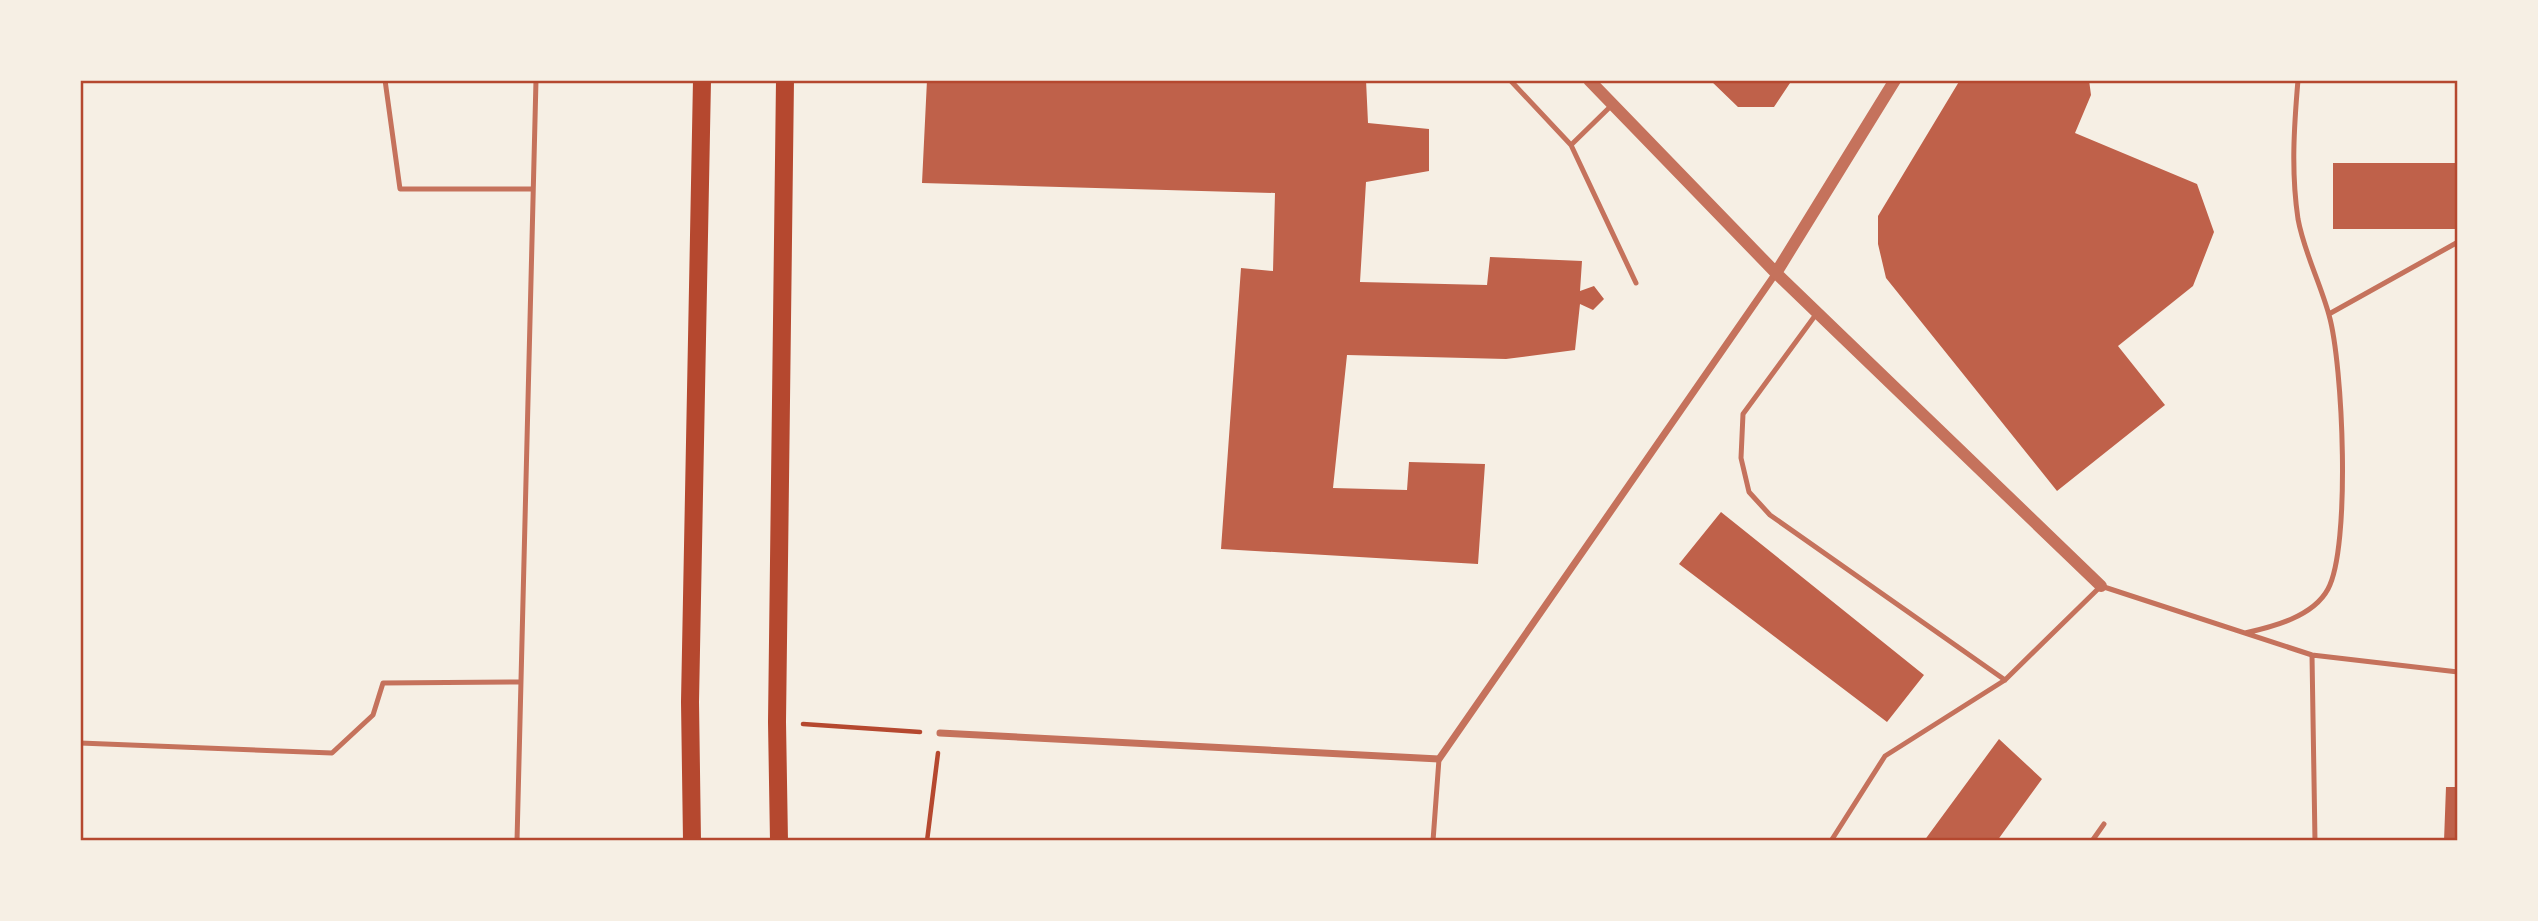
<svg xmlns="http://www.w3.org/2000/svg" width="2538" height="921" viewBox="0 0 2538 921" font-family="'Crimson Pro',serif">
	<rect width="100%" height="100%" fill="#f6efe4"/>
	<!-- building -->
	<path fill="#bf614a" d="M927 80H1366L1368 123 1429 129V171L1366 182 1360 282 1487 285 1490 257 1582 261 1580 291 1594 286 1604 299 1593 310 1580 304 1575 350 1506 359 1347 355 1333 488 1407 490 1409 462 1485 464 1478 564 1221 549 1241 268 1273 271 1275 193 922 183Z
		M1710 80H1792L1774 107H1738Z
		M1960 80H2089L2091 95 2075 133 2197 184 2214 232 2193 286 2118 346 2165 405 2057 491 1886 278 1878 244V216Z
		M2333 163H2458V229H2333Z
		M1721 512 1924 675 1887 722 1679 564Z
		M1999 739 2042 779 1997 841H1924Z
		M2446 787H2458V841H2444Z"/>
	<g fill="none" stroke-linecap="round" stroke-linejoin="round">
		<!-- path -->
		<path stroke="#b5482f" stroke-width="4.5" d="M803 724 920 732
			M927 841 938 753"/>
		<!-- service -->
		<path stroke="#c5725c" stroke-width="5" d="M385 80 400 189H533
			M1510 80 1571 145
			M1612 105 1571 145 1636 283
			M1817 313 1743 414 1741 458 1749 492 1770 515 2005 680
			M2329 314 2458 242
			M2245 633C2272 627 2313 617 2328 589 2351 547 2343 364 2329 315 2320 282 2304 252 2298 219 2291 172 2294 127 2298 80
			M2312 655 2315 841
			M80 743 332 753 373 715 383 683 521 682
			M517 841 536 80
			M1433 841 1439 759
			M1831 841 1885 756 2005 680 2101 586 2312 655 2458 672
			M2092 841 2104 824"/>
		<!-- minor -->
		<path stroke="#c5725c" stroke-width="7" d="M940 733 1439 759 1776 273"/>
		<!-- tertiary -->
		<path stroke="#c5725c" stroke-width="12" d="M1589 80 1776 273 2101 586
			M1776 273 1895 80"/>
		<!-- primary -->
		<path stroke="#b5482f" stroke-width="18" d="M692 841 690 702 702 80
			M779 841 777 722 785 80"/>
	</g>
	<!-- border -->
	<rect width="2538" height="921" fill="none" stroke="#f6efe4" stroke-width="164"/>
	<rect x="82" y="82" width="2374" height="757" fill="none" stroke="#b5482f" stroke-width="2.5"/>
</svg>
